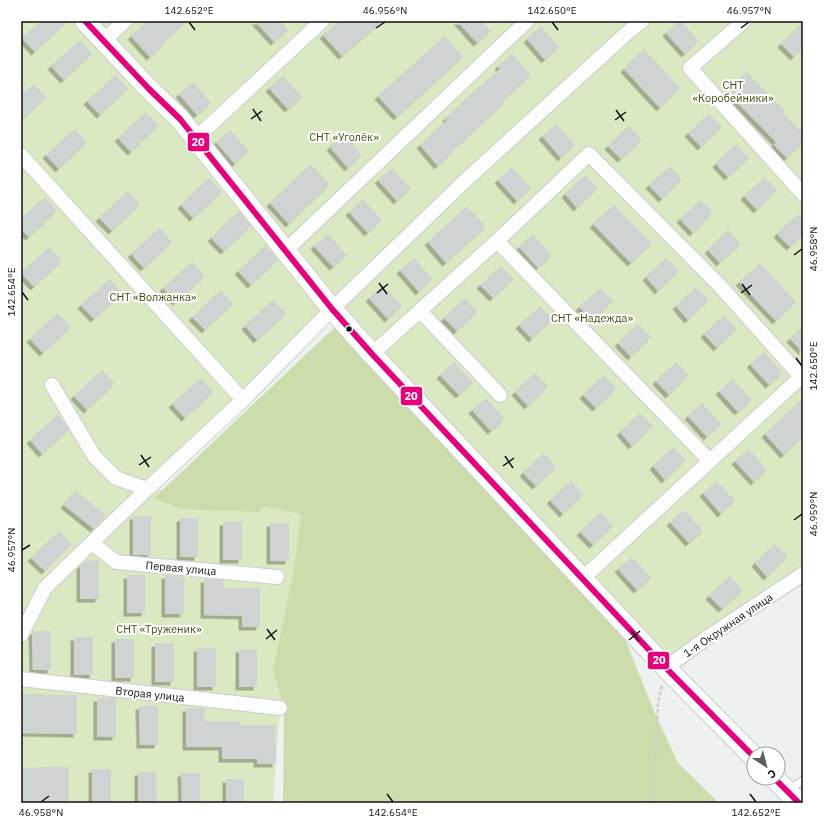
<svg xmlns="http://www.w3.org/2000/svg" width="824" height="824" viewBox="0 0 824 824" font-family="'IBM Plex Sans',sans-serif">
	<defs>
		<filter id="shadow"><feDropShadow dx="-3.5" dy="3.5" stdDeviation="0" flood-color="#0004"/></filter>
	</defs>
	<rect width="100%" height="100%" fill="#edf2f0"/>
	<!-- green -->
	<path fill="#dbe9c2" d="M21 21H803V575L666 668 332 309 148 489 336 502 280 708 273 803H21Z"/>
	<!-- forest -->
	<path fill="#ccddab" d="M337 325 500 498 625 639 654 711 678 763 719 803H283L284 709 273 670 294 570 301 514 264 506 259 512 181 509 154 498Z"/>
	<!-- building -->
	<path fill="#cfd3d2" filter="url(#shadow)" d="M41 21H68L35 52 22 38Z
		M148 21H187L162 43 164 45 150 57 131 36Z
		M255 21H280L288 30 274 42Z
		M339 21H383L342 56 323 35Z
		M457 21H482L491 31 477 43Z
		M679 21H681L699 41 685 54 666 33Z
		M803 22V48L794 57 781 44Z
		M541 26 559 47 545 60 527 39Z
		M445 36 463 57 397 117 378 96Z
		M80 40 92 54 64 80 51 66Z
		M644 49 680 88 660 108 624 69Z
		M512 54 531 75 503 100 505 102 451 152 452 153 438 166 420 145 447 120 446 118 472 93 500 69 498 66Z
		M747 72 785 111 783 113 803 134V143L787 158 774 145 776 142 727 92Z
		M116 75 128 89 100 115 87 101Z
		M283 76 302 97 288 109 269 88Z
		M193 82 211 103 197 115 179 94Z
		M34 84 46 97 21 121V95Z
		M146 112 159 125 131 152 118 138Z
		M709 114 722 127 701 147 688 133Z
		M556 124 575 145 561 158 542 136Z
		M629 126 642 140 621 159 608 146Z
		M75 129 87 142 59 169 46 155Z
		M230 130 249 151 235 164 216 142Z
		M344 134 362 155 348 168 330 147Z
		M736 144 749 158 728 177 716 164Z
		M311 164 330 185 302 210 303 211 289 224 270 203Z
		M670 166 682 179 662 199 649 185Z
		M512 167 531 188 517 201 498 180Z
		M392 168 411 189 397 201 378 180Z
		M585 175 598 188 577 208 565 194Z
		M765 177 777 190 757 210 744 196Z
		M209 178 222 192 193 218 181 205Z
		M128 191 140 205 112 231 99 218Z
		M45 197 57 211 29 237 21 229V219Z
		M363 199 382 220 368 233 349 212Z
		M701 200 713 213 693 233 680 219Z
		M614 205 652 243 631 263 593 224Z
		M467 206 486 227 446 263 428 242Z
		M239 211 251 226 224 251 211 238Z
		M798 214 803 220V235L790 247 777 234Z
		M160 228 172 242 144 268 131 254Z
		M728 230 741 244 720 263 708 250Z
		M328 234 347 255 333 267 314 246Z
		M533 234 552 256 538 268 519 247Z
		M266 245 278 260 251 285 238 271Z
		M49 247 62 261 34 287 21 273Z
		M414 258 432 279 419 292 400 270Z
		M666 258 679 271 658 291 646 277Z
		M192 262 205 276 176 302 163 288Z
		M760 263 796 302 776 321 739 282Z
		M501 266 514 279 493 298 480 285Z
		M110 279 122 293 94 319 81 305Z
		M383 286 402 306 388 319 369 298Z
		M696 287 709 300 688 320 676 306Z
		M600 288 613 301 592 320 579 307Z
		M221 290 233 304 205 330 192 317Z
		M465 298 477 312 457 331 444 318Z
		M273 300 286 314 257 340 245 326Z
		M540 306 553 319 532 339 519 325Z
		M58 313 71 327 43 353 30 339Z
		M724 315 737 329 717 348 704 334Z
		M638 324 651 337 631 357 618 343Z
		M803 326V352L790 339Z
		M764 352 783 373 769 385 750 364Z
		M454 362 473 383 459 395 440 375Z
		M676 362 689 375 669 395 656 381Z
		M102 370 115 384 87 410 74 396Z
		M535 373 548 386 528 406 515 392Z
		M604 375 616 389 596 408 583 395Z
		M201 378 213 392 185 418 172 404Z
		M733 379 752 400 738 412 719 391Z
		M486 398 505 419 491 431 472 410Z
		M803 398V437L784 455 765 434Z
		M702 403 721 424 707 437 688 416Z
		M640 413 653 426 632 446 620 432Z
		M58 414 69 430 42 454 30 440Z
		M673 447 686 460 665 480 653 466Z
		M749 449 767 470 754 482 735 461Z
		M544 453 556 467 536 486 523 473Z
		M571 481 584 494 563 514 550 500Z
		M717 481 735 501 721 514 703 493Z
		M76 491 106 515 94 529 64 505Z
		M684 510 703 531 689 543 670 522Z
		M601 512 613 526 593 545 580 532Z
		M133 516H151V555H133Z
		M180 518H198V557H180Z
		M223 522H242V560H223Z
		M270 523H289V561H270Z
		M59 531 72 544 45 571 31 558Z
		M775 544 788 557 767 577 755 563Z
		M632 557 651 578 637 590 618 569Z
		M99 560V599H80V566L86 561Z
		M127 575H145V613H127Z
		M165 575 184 577V614H165Z
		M730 576 743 590 722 609 709 596Z
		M204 579 223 580V588H260V627H242V616L204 615Z
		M32 631H51V670H33Z
		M74 637H93V675H74Z
		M115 639H134V678H115Z
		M155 643H174V682H155Z
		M197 648H216V687H197Z
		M239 649H257V687H239Z
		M22 694 77 695V734L22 733Z
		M97 698H116V737H97Z
		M139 706H158V745H140Z
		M186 708H205L204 721H240V725H275L276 764H257V759H222V747H186Z
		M50 767H69V803H21V768Z
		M92 769H111V803H92Z
		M138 772H156L157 803H138Z
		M181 773H200V803H182Z
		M226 779H244V803H226Z"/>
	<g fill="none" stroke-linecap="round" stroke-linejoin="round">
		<!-- lane casing -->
		<g stroke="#cacdcc" stroke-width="9">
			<path id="lane" d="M789 790 803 780"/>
		</g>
		<!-- street casing -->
		<g stroke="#cacdcc" stroke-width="16">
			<path id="street" d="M744 21 690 68 803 194
				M104 40 125 21
				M195 139 322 21
				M21 155 243 400
				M497 241 709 460
				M285 251 527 21
				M420 311 500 395
				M372 354 497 241 589 154 721 287 803 379
				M52 385 94 456 116 478 147 489
				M92 543 116 562 277 577
				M582 579 801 377
				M21 635 45 588 147 489 243 400 332 309 467 179 627 33 642 21
				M666 668 705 639 803 574
				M21 679 280 708"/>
		</g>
		<!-- secondary casing -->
		<g stroke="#cacdcc" stroke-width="22">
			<path id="secondary" d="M85 21 149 89 180 119 332 309 372 354 666 668 754 757
				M774 778 799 803"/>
		</g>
		<!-- path -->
		<path stroke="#cecfcf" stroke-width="2.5" stroke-dasharray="4 2" stroke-linecap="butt" d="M653 803 658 703 662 685"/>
		<!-- lane -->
		<use href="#lane" stroke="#fcfdfd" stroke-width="7"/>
		<!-- street -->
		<use href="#street" stroke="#fcfdfd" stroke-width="14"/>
		<!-- secondary -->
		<use href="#secondary" stroke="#fcfdfd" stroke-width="20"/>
		<!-- bus-1 casing -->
		<g stroke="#fff" stroke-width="9">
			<path id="bus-1" d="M85 21 149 89 180 119 332 309 372 354 666 668 754 757
				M774 778 799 803"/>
		</g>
		<!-- bus-1 -->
		<use href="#bus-1" stroke="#e5007d" stroke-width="6"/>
	</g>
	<!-- ticks -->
	<path fill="none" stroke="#0f1211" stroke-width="1.5" d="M189 22 195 30M552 22 558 30M376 28 385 22M741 28 749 22M253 109 261 121M616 110 624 121M251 119 262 111M615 120 626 112M794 255 802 249M379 283 387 294M742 284 750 295M22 292 28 300M377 293 388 284M741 293 752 285M796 358 802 366M141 455 149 467M505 456 513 468M139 465 151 457M503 466 514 458M794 520 802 514M22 550 30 545M267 629 275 640M631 630 639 641M266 639 277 630M629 640 640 631M387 794 393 802M750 794 756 802M41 802 49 796"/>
	<!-- markers -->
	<circle fill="#0f1211" stroke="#fff" stroke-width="1.5" cx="349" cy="329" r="3.5"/>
	<g text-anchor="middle" stroke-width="4" stroke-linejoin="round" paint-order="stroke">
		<!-- park labels -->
		<g font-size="11" fill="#40500f" stroke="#fff">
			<text x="733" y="89">СНТ<tspan x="733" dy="13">«Коробейники»</tspan></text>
			<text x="344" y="141">СНТ «Уголёк»</text>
			<text x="153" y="301">СНТ «Волжанка»</text>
			<text x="592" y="322">СНТ «Надежда»</text>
			<text x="159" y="633">СНТ «Труженик»</text>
		</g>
		<!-- street labels -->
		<g font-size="11" fill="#0f1211" stroke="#fff">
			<text transform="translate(181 568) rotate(5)" y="4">Первая улица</text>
			<text transform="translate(728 625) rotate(-34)" y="4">1-я Окружная улица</text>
			<text transform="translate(150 694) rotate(6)" y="4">Вторая улица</text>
		</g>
	</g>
	<g stroke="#fff" stroke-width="1.5">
		<rect x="187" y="132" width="23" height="20" rx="4" fill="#e5007d"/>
		<rect x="400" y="386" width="23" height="20" rx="4" fill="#e5007d"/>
		<rect x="647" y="651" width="23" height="19" rx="4" fill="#e5007d"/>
	</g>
	<g font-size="11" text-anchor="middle" font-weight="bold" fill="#fff">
		<text x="198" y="146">20</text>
		<text x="411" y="400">20</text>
		<text x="659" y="664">20</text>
	</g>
	<!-- border -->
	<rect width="824" height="824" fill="none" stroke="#ffffff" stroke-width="44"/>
	<!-- north arrow -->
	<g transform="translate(766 766) rotate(144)"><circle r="19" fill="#ffffff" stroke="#9fa0a0"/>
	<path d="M0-3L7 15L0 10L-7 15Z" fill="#5d605f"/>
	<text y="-6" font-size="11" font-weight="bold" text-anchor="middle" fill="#0f1211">С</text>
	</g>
	<rect x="22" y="22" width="780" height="780" fill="none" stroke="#0f1211" stroke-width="1.5"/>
	<g font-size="10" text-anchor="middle" fill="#0f1211">
		<text x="189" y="14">142.652°E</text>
		<text x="385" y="14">46.956°N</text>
		<text x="552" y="14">142.650°E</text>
		<text x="749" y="14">46.957°N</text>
		<text transform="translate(813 249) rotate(-90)" y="4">46.958°N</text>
		<text transform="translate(11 292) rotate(-90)" y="4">142.654°E</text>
		<text transform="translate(813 366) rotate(-90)" y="4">142.650°E</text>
		<text transform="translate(813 514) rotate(-90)" y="4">46.959°N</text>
		<text transform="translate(11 550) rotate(-90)" y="4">46.957°N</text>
		<text x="41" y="816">46.958°N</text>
		<text x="393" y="816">142.654°E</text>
		<text x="756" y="816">142.652°E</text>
	</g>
</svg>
